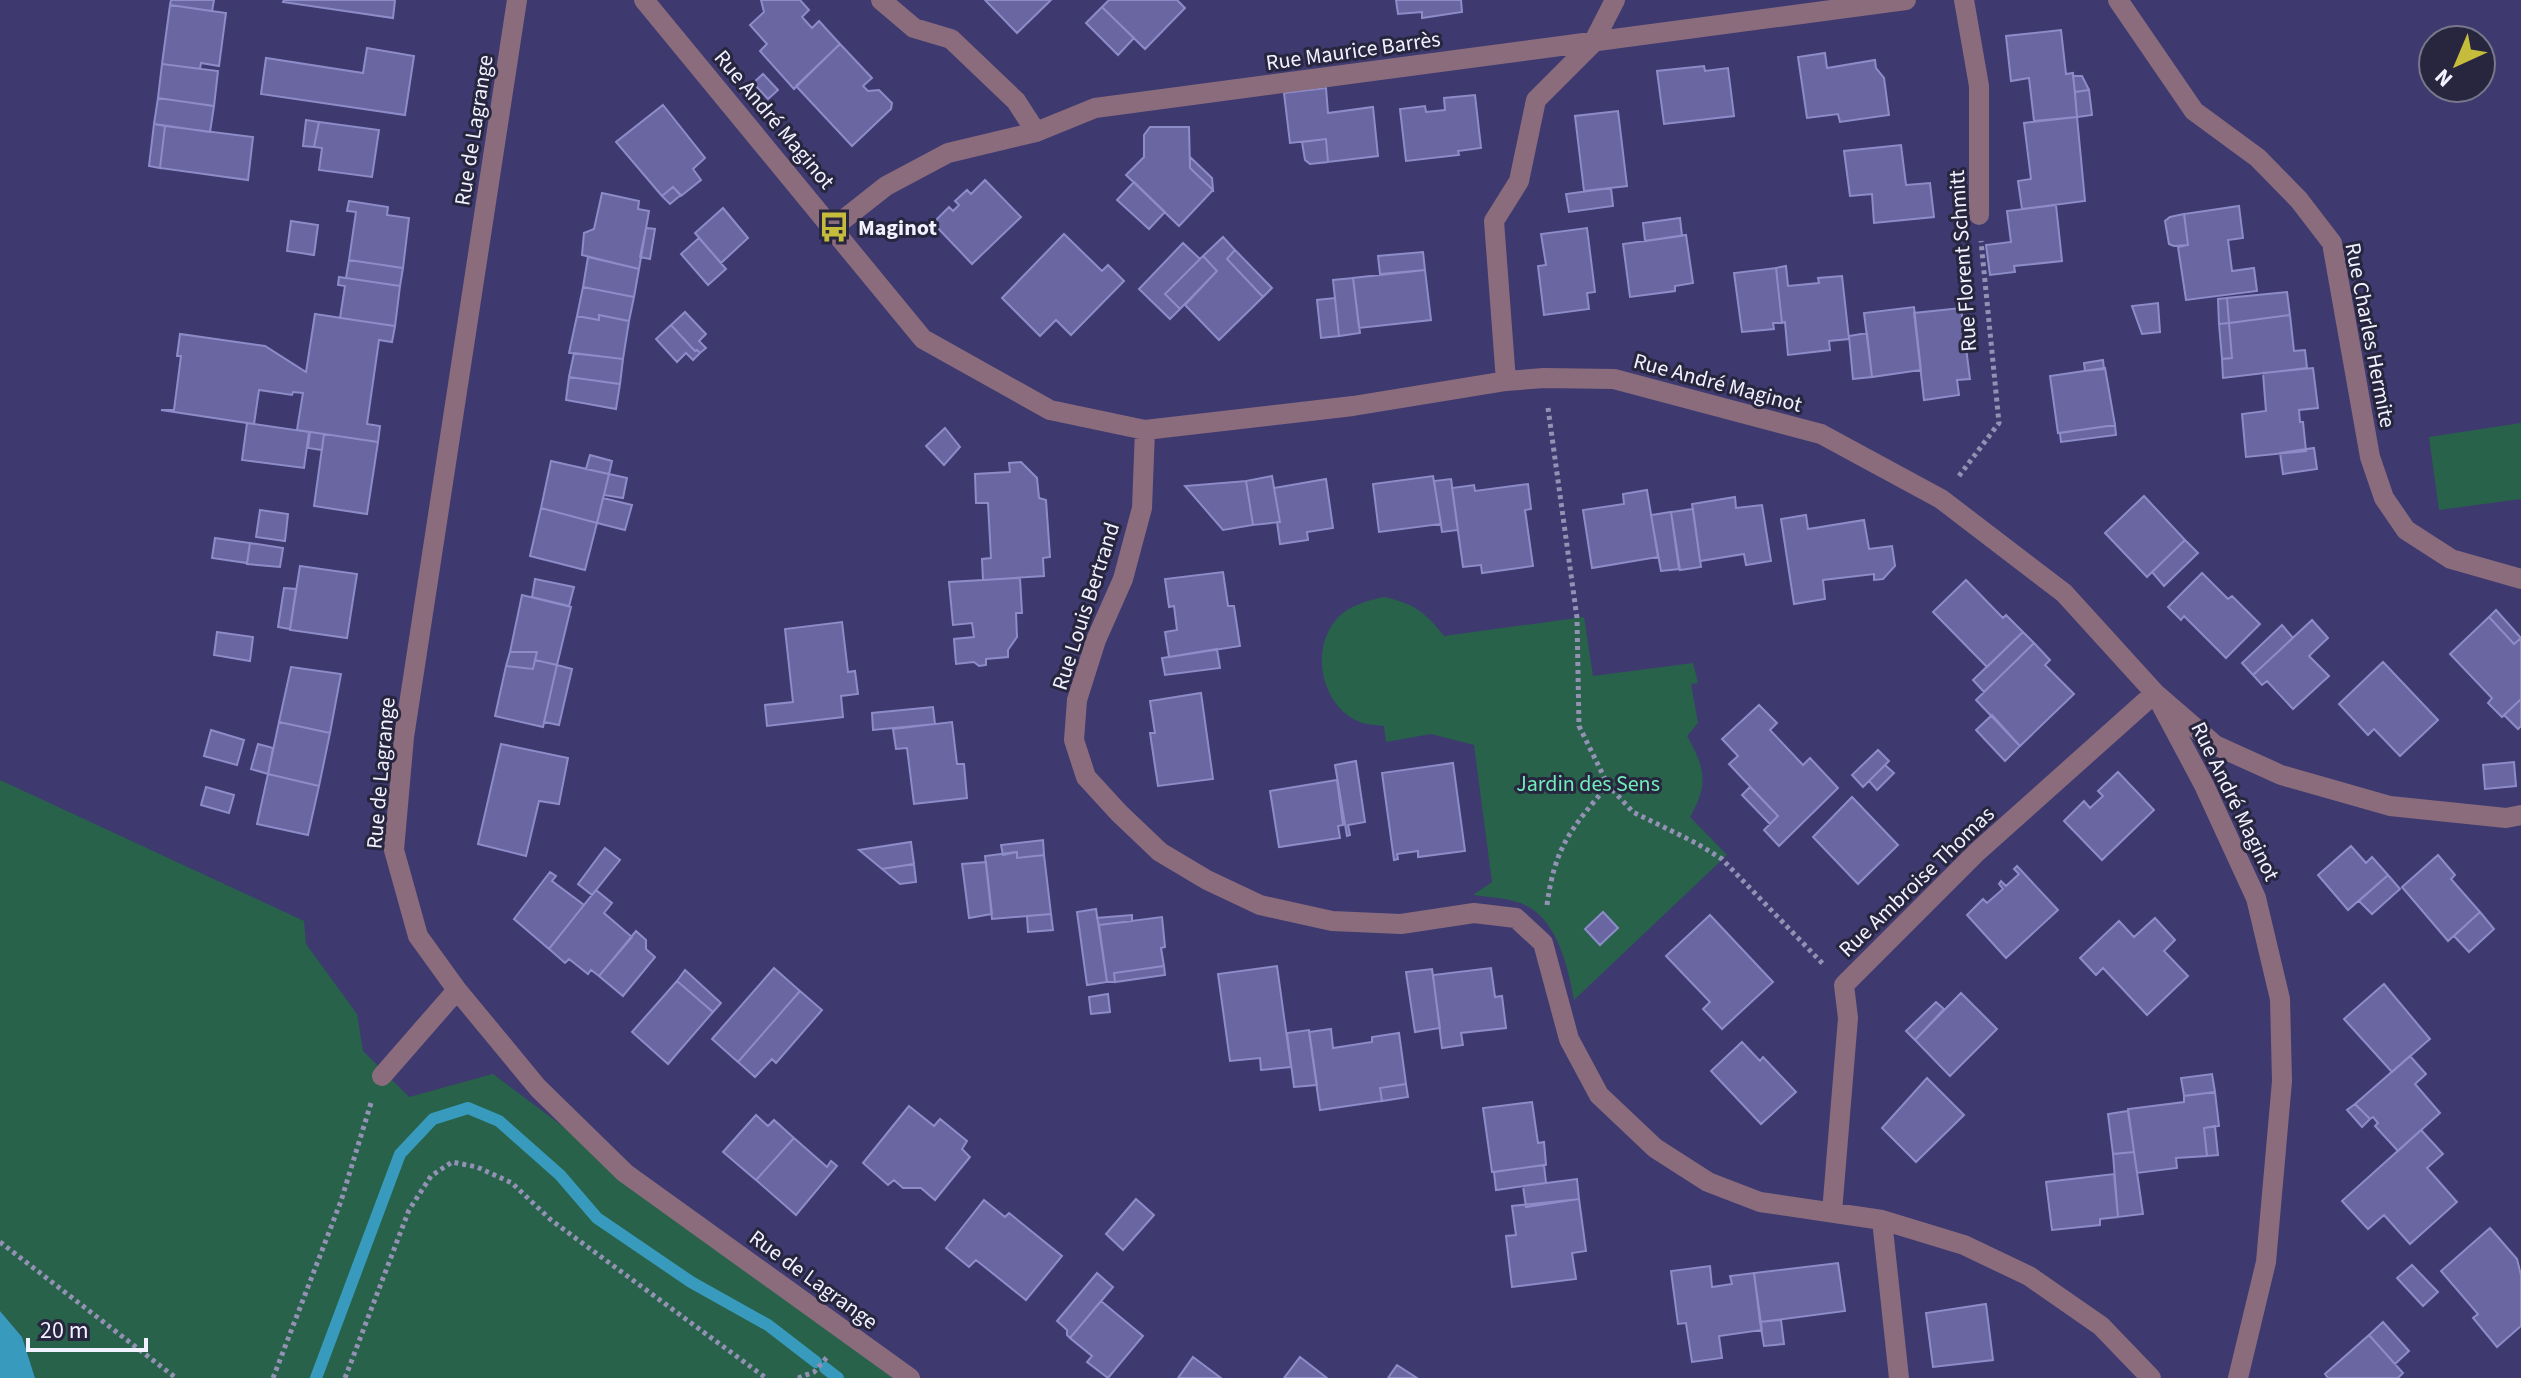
<svg xmlns="http://www.w3.org/2000/svg" width="2521" height="1378" viewBox="0 0 2521 1378" font-family="'Source Sans 3',sans-serif">
	<rect width="100%" height="100%" fill="#3e3a70"/>
	<!-- green -->
	<path fill="#28624b" d="M2521 423V499L2439 510 2429 437Z
		M1384 597C1415 604 1425 612 1444 636L1584 617 1593 676 1693 663 1698 683 1691 684 1698 723 1687 736C1705 768 1709 784 1690 817L1727 855 1574 1000C1568 967 1557 918 1523 904 1508 898 1489 897 1473 895L1492 882 1474 745 1431 734 1386 742 1384 726C1377 725 1367 725 1360 722 1322 707 1310 652 1335 621 1347 606 1366 601 1384 597Z
		M0 780 304 921 306 944 357 1014 363 1051 409 1097 493 1074 899 1378H35L22 1337 0 1311Z"/>
	<!-- water -->
	<path fill="#389bbd" d="M0 1311 22 1337 35 1378H0Z"/>
	<g fill="none" stroke-linecap="round" stroke-linejoin="round">
		<!-- stream -->
		<path stroke="#389bbd" stroke-width="12" d="M825 1368 838 1378
			M316 1378 400 1154 433 1119 468 1108 499 1121 560 1175 597 1218 691 1282 768 1325 816 1362"/>
	</g>
	<!-- building -->
	<path fill="#6966a1" stroke="#8d8cc9" stroke-width="2" d="M171 0H214L212 11 170 5Z
		M284 0H395L393 18 283 2Z
		M761 0H800L809 10 802 17 812 28 819 21 840 44 794 89 760 51 767 44 750 25 764 12Z
		M985 0H1051L1017 33Z
		M1109 0H1177L1185 8 1145 49 1102 7Z
		M1396 0H1461L1462 12 1422 18V12L1398 14Z
		M170 5 226 13 219 66 201 63 200 69 162 64Z
		M1102 7 1134 38 1118 55 1086 23Z
		M2061 30 2066 74 2073 73 2077 117 2034 121 2029 78 2011 81 2006 36Z
		M840 44 872 78 863 86 868 91 879 90 892 103 891 109 852 146 796 86Z
		M367 48 414 56 405 115 261 94 266 58 363 73Z
		M1825 53 1827 68 1875 60 1876 68 1884 78 1889 115 1840 122 1838 114 1807 118 1798 57Z
		M162 64 218 71 214 106 158 98Z
		M1704 66 1705 71 1728 68 1734 116 1664 124 1657 71Z
		M763 74 778 90 768 99 753 83Z
		M2073 76H2082L2089 90 2075 92Z
		M1326 88 1328 113 1373 107 1378 156 1328 162 1326 139 1290 143 1284 93Z
		M2089 90 2092 115 2077 117 2075 92Z
		M1475 95 1481 148 1458 151 1459 155 1406 161 1400 109 1425 106 1426 112 1445 110 1444 98Z
		M158 98 214 106 210 132 154 124Z
		M663 105 705 158 693 169 701 180 681 196 673 187 662 196 616 142Z
		M1618 111 1627 186 1584 191 1575 116Z
		M2077 117 2085 201 2022 209 2018 181 2031 179 2024 123Z
		M306 120 319 122 314 147 303 146Z
		M319 122 379 130 372 177 319 170 322 148 314 147Z
		M154 124 165 126 160 168 149 166Z
		M165 126 253 137 248 180 160 168Z
		M1150 127H1189L1190 168 1213 190 1179 226 1126 175 1144 157V135Z
		M1326 139 1328 162 1310 164 1305 160 1302 142Z
		M1901 145 1906 185 1930 183 1934 217 1874 223 1872 194 1850 196 1844 151Z
		M1190 157 1212 178 1213 190 1190 168Z
		M985 180 1021 217 972 264 933 223 949 207 953 211 959 205 955 201 967 190 971 194Z
		M1134 182 1165 212 1149 229 1117 200Z
		M673 187 681 195 670 204 662 196Z
		M1611 188 1613 206 1569 212 1566 194Z
		M602 193 639 201 638 209 649 211 639 269 582 255 584 233 594 229Z
		M349 201 388 207 387 215 409 218 403 268 349 260 356 212 347 211Z
		M2056 205 2062 261 2014 266 2015 272 1990 275 1986 245 2011 242 2007 211Z
		M2239 206 2243 238 2228 240 2232 271 2254 268 2257 291 2186 300 2178 247 2188 245 2184 214Z
		M723 208 748 238 721 263 695 233Z
		M2184 214 2188 245 2174 246 2169 244 2165 221 2170 217Z
		M1680 218 1682 236 1645 241 1643 223Z
		M291 221 318 225 314 255 287 251Z
		M646 228 655 229 650 259 640 257Z
		M1587 228 1595 292 1587 293 1589 309 1544 315 1538 266 1546 265 1541 234Z
		M1064 234 1102 271 1108 265 1124 281 1071 335 1056 320 1040 336 1002 298Z
		M1686 235 1693 283 1675 286V291L1630 297 1623 244Z
		M1223 237 1235 250 1227 259 1263 297 1219 340 1185 305 1217 271 1203 256Z
		M699 238 726 269 708 285 681 254Z
		M1183 243 1200 259 1165 294 1180 309 1170 319 1139 289Z
		M1235 250 1272 288 1263 297 1227 259Z
		M1423 252 1425 270 1380 274 1378 256Z
		M1203 256 1217 271 1180 309 1165 294Z
		M588 257 639 269 634 297 583 287Z
		M349 260 403 268 400 286 346 278Z
		M1786 266 1788 286 1819 283 1818 278 1842 276 1849 339 1829 341 1830 350 1788 355 1785 322 1782 323 1776 268Z
		M1776 268 1782 323H1773L1774 329 1742 332 1734 273Z
		M1425 270 1431 320 1359 328 1353 278Z
		M339 277 400 286 395 326 340 318 345 286 338 285Z
		M1353 278 1360 333 1339 336 1333 280Z
		M583 287 634 297 629 321 599 315V320L577 316Z
		M2287 292 2290 315 2229 323 2227 298Z
		M1335 298 1339 336 1321 338 1317 300Z
		M2227 298 2229 323 2219 324 2218 299Z
		M2158 303 2160 332 2142 334 2132 306Z
		M1914 307 1921 370 1872 377 1864 313Z
		M1961 308 1970 379 1957 380 1959 395 1924 400 1914 313Z
		M685 312 706 334 699 341 706 348 700 353 697 350 695 351 671 325Z
		M315 314 395 326 392 342 379 340 367 424 380 426 378 442 297 430 303 393 293 392 292 395 259 390 254 424 161 410H174L181 356H177L180 334 265 346 306 372Z
		M599 315 629 321 623 359 569 353 577 316 599 320Z
		M2290 315 2294 351 2305 350 2307 368 2223 378 2222 359 2232 358 2229 323Z
		M2229 323 2232 358 2222 359 2219 324Z
		M671 325 695 351 697 350 700 353 693 360 686 353 677 362 656 339Z
		M1867 333 1872 377 1853 379 1849 336Z
		M574 353 623 359 620 384 569 377Z
		M2103 360 2104 369 2085 371 2084 363Z
		M2105 368 2115 425 2058 433 2050 376Z
		M2313 368 2318 408 2299 410 2300 422H2303L2306 451 2246 457 2242 414 2266 411 2263 373Z
		M569 377 620 384 616 409 566 400Z
		M247 423 309 432 304 468 242 460Z
		M2115 425 2116 435 2061 442 2060 433Z
		M945 428 960 447 944 465 926 446Z
		M310 432 324 434 322 450 308 448Z
		M324 434 378 442 367 514 314 506Z
		M2314 448 2317 469 2283 474 2280 453Z
		M590 455 612 461 609 474 586 469Z
		M551 461 609 474 597 523 541 508Z
		M1021 462 1037 478 1039 498 1046 500 1050 557 1043 558 1044 576 983 580 982 559 991 558 988 503H976L975 474 1010 472 1009 463Z
		M609 474 627 478 623 498 604 495Z
		M1272 476 1280 522 1253 525 1246 481Z
		M1433 476 1441 524 1379 532 1373 484Z
		M1326 479 1333 528 1307 532 1308 540 1280 544 1277 522H1280L1274 488Z
		M1451 479 1458 530 1442 532 1434 481Z
		M1246 481 1253 525 1223 530 1185 486Z
		M1528 484 1531 509 1525 510 1533 566 1482 573 1481 565 1463 567 1452 488 1474 485 1475 491Z
		M1647 490 1658 557 1592 568 1583 510 1624 504 1623 494Z
		M2144 496 2185 540 2147 577 2105 533Z
		M1735 497 1736 508 1762 505 1771 561 1746 565 1744 554 1700 561 1692 504Z
		M603 498 632 505 625 530 597 523Z
		M541 508 597 523 585 570 530 556Z
		M1693 509 1701 567 1680 570 1671 512Z
		M260 510 288 514 285 541 256 537Z
		M1671 512 1679 569 1661 571 1651 515Z
		M1806 515 1808 529 1864 520 1869 549 1892 546 1895 566 1883 579 1874 580V574L1823 580 1825 599 1794 604 1781 519Z
		M215 538 250 543 247 563 212 558Z
		M2185 540 2198 553 2164 586 2152 572Z
		M250 543 283 548 280 567 247 564Z
		M300 566 357 574 347 638 290 630Z
		M1223 572 1228 606H1234L1240 646 1169 657 1165 632 1177 630 1174 606 1169 607 1165 579Z
		M2202 573 2228 599 2232 596 2260 624 2226 658 2184 616 2181 620 2168 607Z
		M1020 578 1022 613H1016L1017 637 1008 650V657L986 659V665L979 666 974 662 956 664 954 639 974 637 972 623 953 625 949 582Z
		M535 579 574 587 569 606 532 597Z
		M1966 580 2003 618 2006 615 2023 632 1987 667 1933 612Z
		M284 588 296 589 290 629 278 627Z
		M522 595 571 607 557 665 535 660 537 652H510Z
		M2496 610 2521 638 2514 644 2489 617Z
		M2489 617 2514 644 2521 638V699L2502 717 2488 703 2492 698 2450 654Z
		M2312 620 2328 638 2309 656 2329 676 2293 709 2267 681 2262 685 2253 675Z
		M842 622 848 672 855 671 858 694 841 696 843 717 767 726 765 705 793 702 785 629Z
		M2282 625 2293 638 2253 675 2242 663Z
		M217 632 253 637 250 661 214 655Z
		M2023 632 2034 643 1984 692 1973 680Z
		M2034 643 2050 660 2045 665 2074 694 2020 746 1976 700Z
		M1217 649 1220 668 1165 675 1162 658Z
		M510 652H537L533 669 506 666Z
		M535 660 557 665 543 727 495 716 506 666 533 669Z
		M2383 662 2438 720 2400 756 2374 729 2368 735 2339 704Z
		M557 665 572 669 559 725 544 722Z
		M291 667 341 674 330 733 279 722Z
		M1201 693 1213 779 1158 786 1150 733H1155L1150 701Z
		M2521 699V726L2518 729 2504 715Z
		M1759 705 1777 723 1770 730 1803 765 1810 758 1838 788 1779 846 1764 830 1778 816 1729 764 1738 756 1722 739Z
		M933 707 935 724 873 730 872 713Z
		M1992 715 2020 746 2005 761 1976 730Z
		M279 722 330 733 319 786 268 774Z
		M952 722 957 764H964L967 798 914 804 907 748 896 749 893 729Z
		M211 730 244 740 237 765 204 756Z
		M258 744 273 748 268 774 251 769Z
		M501 744 568 758 559 804 539 801 526 856 478 844Z
		M1878 750 1889 761 1863 787 1852 775Z
		M1356 761 1365 822 1348 825 1350 835 1347 836 1335 765Z
		M2514 762 2516 786 2485 789 2483 765Z
		M1453 763 1465 851 1418 857V851L1397 854 1398 859 1394 860 1382 773Z
		M1885 765 1894 773 1877 790 1869 781Z
		M2118 772 2154 810 2102 860 2064 821 2084 801 2090 808 2103 796 2098 791Z
		M268 774 319 786 308 835 257 824Z
		M1337 780 1343 825 1338 826 1340 838 1279 847 1270 791Z
		M206 787 234 795 229 813 201 805Z
		M1750 787 1778 816 1770 824 1742 795Z
		M1852 797 1898 845 1858 884 1813 837Z
		M1043 840 1044 855 1017 858V852L1003 855 1001 845Z
		M911 842 914 864 882 869 859 850Z
		M2351 846 2366 863 2372 857 2388 875 2348 910 2318 875Z
		M605 848 620 860 592 895 578 884Z
		M1017 852V858L1044 855 1051 914 992 919 985 856Z
		M2438 855 2455 875 2451 879 2480 912 2448 941 2402 887Z
		M986 862 992 914 969 918 962 864Z
		M914 864 916 882 900 884 882 869Z
		M2017 866 2058 910 2006 958 1967 915 1983 899 1987 903 2003 889 1999 884 2001 881 2006 886 2019 874 2014 869Z
		M550 872 556 876 552 881 584 905 549 949 514 919Z
		M2388 875 2400 889 2372 914 2359 901Z
		M596 890 612 903 604 913 632 937 599 976 591 970 588 974 569 959 565 963 549 949Z
		M1096 909 1107 982 1087 985 1077 912Z
		M1603 912 1618 928 1600 945 1585 929Z
		M2480 912 2494 929 2469 952 2454 936Z
		M1051 914 1053 930 1028 932 1027 916Z
		M1132 915V921L1099 925 1097 918Z
		M1710 915 1773 982 1722 1029 1703 1009 1710 1002 1666 956Z
		M1162 917 1165 947 1161 948 1164 966 1114 973 1115 982H1107L1099 925Z
		M2155 918 2175 940 2164 951 2188 976 2147 1015 2103 968 2096 975 2080 958 2119 921 2134 937Z
		M636 931 646 940V949L655 957 623 996 599 976Z
		M1164 966 1165 975 1115 982 1114 973Z
		M1277 966 1291 1067 1261 1070 1260 1058 1230 1061 1218 974Z
		M774 968 800 991 738 1062 712 1039Z
		M1491 968 1495 997 1502 996 1506 1028 1461 1033 1463 1045 1442 1048 1433 975Z
		M1432 969 1440 1028 1415 1032 1406 972Z
		M685 970 721 1003 713 1012 677 981Z
		M677 981 713 1012 668 1064 632 1032Z
		M2384 984 2430 1039 2392 1072 2344 1019Z
		M800 991 822 1010 776 1063 772 1059 755 1077 738 1062Z
		M1961 993 1997 1029 1950 1076 1915 1040Z
		M1108 994 1110 1012 1091 1014 1089 997Z
		M1936 1002 1944 1009 1915 1040 1906 1031Z
		M1331 1029 1333 1048 1372 1042V1037L1399 1033 1406 1084 1380 1088 1382 1101 1320 1110 1309 1032Z
		M1309 1030 1317 1085 1294 1087 1287 1033Z
		M1742 1042 1760 1061 1763 1057 1796 1092 1761 1124 1711 1071Z
		M2410 1056 2426 1074 2415 1084 2440 1113 2398 1151 2375 1126 2378 1123 2373 1117 2370 1119 2355 1104Z
		M2212 1074 2215 1092 2184 1096 2181 1078Z
		M1927 1078 1964 1115 1916 1162 1882 1128Z
		M1406 1084 1408 1097 1382 1101 1380 1088Z
		M2215 1092 2219 1126 2204 1128 2207 1156 2176 1158 2177 1168 2137 1173 2128 1109 2184 1102V1096Z
		M1532 1102 1538 1143 1544 1142 1546 1165 1492 1172 1483 1108Z
		M2355 1104 2370 1119 2362 1127 2347 1110Z
		M909 1106 934 1126 940 1119 967 1141 962 1149 970 1157 935 1200 921 1188H903L894 1180 888 1185 863 1163Z
		M2128 1111 2134 1152 2113 1154 2108 1114Z
		M756 1115 768 1126 774 1120 794 1138 756 1180 723 1152Z
		M2215 1126 2218 1155 2207 1156 2204 1128Z
		M2421 1130 2443 1154 2427 1168 2457 1202 2410 1244 2384 1215 2368 1229 2342 1201Z
		M794 1138 827 1167 831 1161 837 1166 796 1215 756 1180Z
		M2134 1152 2143 1214 2118 1217 2113 1154Z
		M1544 1165 1546 1183 1496 1190 1494 1172Z
		M2114 1174 2118 1217 2100 1219V1225L2052 1230 2046 1182Z
		M1577 1179 1579 1199 1526 1207 1523 1186Z
		M1136 1199 1154 1215 1123 1250 1106 1234Z
		M1579 1199 1586 1251 1572 1253 1576 1279 1512 1287 1506 1236 1516 1235 1512 1206Z
		M984 1200 1005 1217 1009 1213 1062 1256 1026 1300 976 1260 969 1267 946 1248Z
		M2490 1228 2517 1259 2521 1275V1326L2497 1347 2473 1318 2478 1314 2441 1271Z
		M1838 1263 1845 1311 1760 1322 1754 1273Z
		M2412 1265 2438 1292 2423 1306 2397 1278Z
		M1710 1266 1712 1287 1732 1284 1730 1276 1754 1273 1762 1330 1719 1336 1722 1358 1692 1362 1686 1323 1678 1324 1671 1271Z
		M1097 1273 1113 1287 1070 1338 1067 1335V1330L1057 1321Z
		M1101 1301 1143 1336 1108 1378 1087 1362 1092 1356 1070 1338Z
		M1986 1304 1993 1360 1933 1367 1926 1313Z
		M1781 1320 1784 1344 1764 1346 1760 1322Z
		M2383 1322 2409 1351 2395 1364 2369 1335Z
		M2369 1335 2403 1373 2398 1378H2328L2325 1374Z
		M1193 1357 1221 1378H1178Z
		M1300 1357 1327 1378H1284Z
		M1397 1365 1417 1378H1388Z"/>
	<g fill="none" stroke-linecap="round" stroke-linejoin="round">
		<!-- path -->
		<path stroke="#9391b4" stroke-width="5" stroke-dasharray="4 4" stroke-linecap="butt" d="M1548 408 1577 618 1579 726 1608 785 1633 812 1696 843 1722 859 1824 965
			M1959 476 1999 423 1981 241
			M1547 905C1555 846 1571 829 1608 785
			M0 1242 176 1378
			M273 1378 341 1201 371 1103
			M345 1378 409 1210 431 1176 452 1162 477 1167 512 1183 551 1220 766 1378
			M798 1378 814 1372 828 1356"/>
		<!-- minor -->
		<path stroke="#8b6c7d" stroke-width="20" d="M517 0 404 737 394 850 418 936 457 990 538 1088 625 1173 910 1378
			M644 0 923 339 1050 410 1145 430 1353 406 1506 381 1544 378 1614 379 1821 434 1941 499 2064 593 2155 693 2204 785 2256 898 2280 999 2282 1081 2266 1262 2238 1378
			M881 0 914 28 951 39 1016 101 1036 132
			M1964 0 1979 86V215
			M2118 0 2194 111 2258 158 2299 200 2332 243 2370 457 2384 498 2406 530 2451 559 2521 579
			M834 227 886 186 948 153 1036 132 1095 108 1906 0
			M1506 381 1494 221 1519 181 1536 100 1593 43 1615 0
			M1145 430 1142 508 1123 579 1096 640 1077 700 1074 740 1086 777 1119 813 1160 852 1207 880 1260 905 1332 921 1401 924 1474 913 1516 918 1543 943 1569 1039 1599 1095 1655 1148 1708 1182 1760 1202 1882 1220 1964 1245 2029 1276 2101 1326 2151 1378
			M382 1076 457 990
			M1832 1212 1848 1018 1844 985 1977 852 2155 693 2215 745 2281 775 2390 806 2506 818 2521 815
			M1882 1220 1899 1378"/>
	</g>
	<!-- icons -->
	<defs>
		<g id="bus-bare" transform="scale(2.4)"><path d="M-5-6H5V4H4V6H2V4H-2V6H-4V4H-5ZM-3.5-4V0h7V-4ZM-3.5 1.2v1.5H-2V1.2ZM2 1.2v1.5H3.5V1.2Z" fill="#c6bc3c" stroke="#27263e" stroke-width="2.5" paint-order="stroke"/></g>
	</defs>
	<g fill-rule="evenodd">
		<use href="#bus-bare" x="834" y="227"/>
	</g>
	<g text-anchor="middle" stroke-width="6" stroke-linejoin="round" paint-order="stroke">
		<!-- street labels -->
		<g font-size="22" fill="#f1f1ff" stroke="#27263e">
			<text transform="translate(1353 50) rotate(-8)" y="8">Rue Maurice Barrès</text>
			<text transform="translate(775 119) rotate(50)" y="8">Rue André Maginot</text>
			<text transform="translate(473 130) rotate(-81)" y="8">Rue de Lagrange</text>
			<text transform="translate(1962 261) rotate(-94)" y="8">Rue Florent Schmitt</text>
			<text transform="translate(2371 335) rotate(79)" y="8">Rue Charles Hermite</text>
			<text transform="translate(1718 382) rotate(15)" y="8">Rue André Maginot</text>
			<text transform="translate(1085 606) rotate(-72)" y="8">Rue Louis Bertrand</text>
			<text transform="translate(380 773) rotate(-85)" y="8">Rue de Lagrange</text>
			<text transform="translate(2236 801) rotate(64)" y="8">Rue André Maginot</text>
			<text transform="translate(1916 881) rotate(-44)" y="8">Rue Ambroise Thomas</text>
			<text transform="translate(814 1279) rotate(36)" y="8">Rue de Lagrange</text>
		</g>
		<!-- poi labels -->
		<g font-size="22" font-weight="bold" fill="#f1f1ff" stroke="#27263e" text-anchor="start">
			<text x="858" y="235">Maginot</text>
		</g>
		<!-- park labels -->
		<g font-size="22" fill="#71edbb" stroke="#27263e">
			<text x="1588" y="791">Jardin des Sens</text>
		</g>
	</g>
	<!-- north arrow -->
	<g transform="translate(2457 64) rotate(224)"><circle r="38" fill="#27263e" stroke="#78778b" stroke-width="2"/>
	<path d="M0-6L14 30L0 20L-14 30Z" fill="#c6bc3c"/>
	<text y="-12" font-size="22" font-weight="bold" text-anchor="middle" fill="#f1f1ff">N</text>
	</g>
	<!-- scale -->
	<path d="M28 1338v12h118v-12" fill="none" stroke="#f1f1ff" stroke-width="4"/>
	<text x="40" y="1338" font-size="24" fill="#f1f1ff" stroke="#27263e" stroke-width="6" paint-order="stroke">20 m</text>
</svg>
